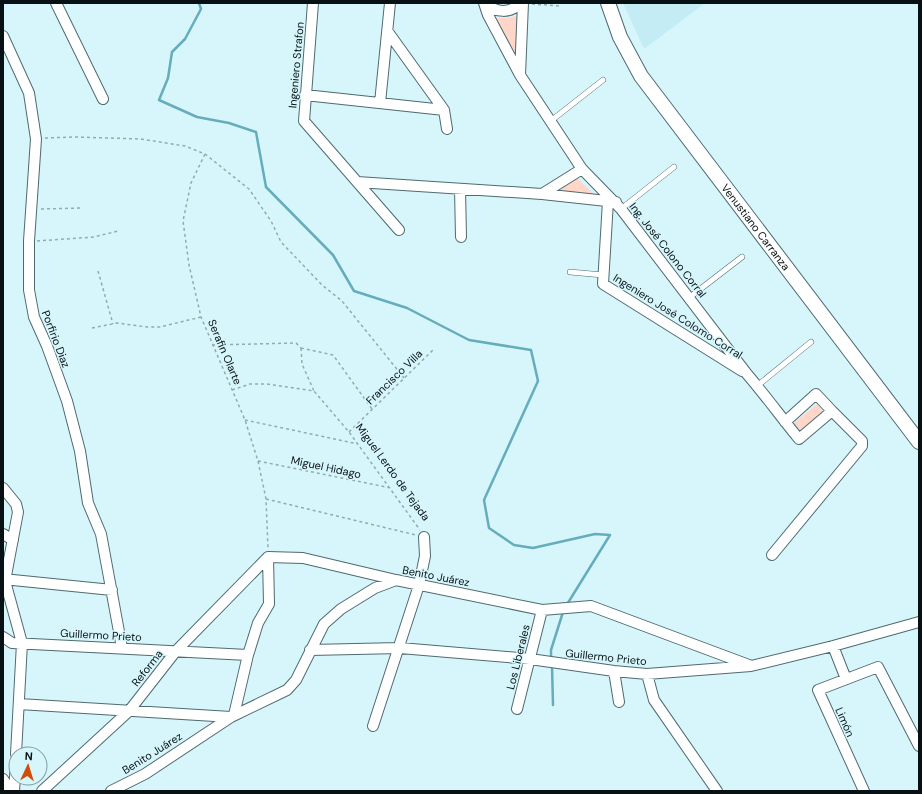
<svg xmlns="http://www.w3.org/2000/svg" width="922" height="794" viewBox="0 0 922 794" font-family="'DM Sans',sans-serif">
	<rect width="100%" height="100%" fill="#d7f6fc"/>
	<!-- built -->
	<path fill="#c4ecf4" d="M623 3H705L644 49Z"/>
	<!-- green -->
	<path fill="#ffd6c8" d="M516 16 518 17 516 54 494 18H507Z
		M577 178 596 196 554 192Z
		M817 404 823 412 801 431 794 423Z"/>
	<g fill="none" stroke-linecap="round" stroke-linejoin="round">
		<!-- stream -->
		<path stroke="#65adbc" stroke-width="2.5" d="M199 3 201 9 185 39 172 52 168 78 159 100 197 117 229 123 256 132 266 187 333 255 354 291 407 308 469 340 531 350 538 381 484 500 489 528 514 545 533 548 595 534 610 535 566 606
			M551 659V650L563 612
			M552 666 553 705"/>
		<!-- service casing -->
		<g stroke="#4f6a70" stroke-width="6">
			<path id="service" d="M552 120 603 80
				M621 209 674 167
				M570 272 603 275
				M690 297 742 257
				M757 386 811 342"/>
		</g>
		<!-- minor casing -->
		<g stroke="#4f6a70" stroke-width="12">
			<path id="minor" d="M56 3 103 99
				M313 3 304 121 399 230
				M484 3 488 15 520 75 582 169 621 209 747 374C765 395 781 417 799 439L832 411 816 394 785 422
				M485 3C496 13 510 14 521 3
				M388 32 444 110 447 129
				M3 36 29 93 36 139 29 241V290L34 317 47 346 67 401 80 451 88 503 101 534 122 648
				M520 75 523 3
				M305 95 444 110
				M380 103 390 3
				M357 182 542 194 616 202
				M460 189 461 237
				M542 194 582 169
				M608 201 603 284 742 371
				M3 488 16 504 18 512 5 581 22 643 16 754
				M3 534 13 540
				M772 555 862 446V441L832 411
				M268 557 303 558 396 580 542 610 591 606 749 665
				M3 579 112 590
				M3 637 12 643 248 655
				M833 646 846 679
				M310 650 400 648 530 659 614 671 647 674 751 666 833 646 919 622
				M614 671 619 702
				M647 674 654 700 717 791
				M19 704 231 717
				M517 709 542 610
				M234 715 248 655 258 623 269 604 268 557
				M373 726 419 585 425 556 424 537
				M3 779 11 791
				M14 791 16 763
				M42 791 129 711 176 651 268 557
				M111 791 145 774 231 717 287 690 296 680 324 624 341 609 375 588 396 580
				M864 791 818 690 878 667 919 746"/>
		</g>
		<!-- secondary casing -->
		<g stroke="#4f6a70" stroke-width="16">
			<g id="secondary">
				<path id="s1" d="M608 3 620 37 641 76 919 442"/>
			</g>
		</g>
		<!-- path -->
		<path stroke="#92aaaf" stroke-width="1.5" stroke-dasharray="3 3" stroke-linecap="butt" d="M532 4 560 6
			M45 138 75 137 141 139 185 146 205 154 249 189 271 221 281 242 322 285 342 301 404 378
			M205 154 191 183 183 221 189 265 201 317 245 420 258 461 266 499 268 549
			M41 209 81 208
			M37 241 94 237 118 231
			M98 271 113 324
			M92 328 117 323 147 327H160L201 317
			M212 345 296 343 301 348
			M301 348 333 355 372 409
			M301 348 302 364 314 391
			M232 390 250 384H267L314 391 349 432 420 530
			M245 420 358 444
			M349 432 433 350
			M258 461 391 488
			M266 499 416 535"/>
		<!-- service -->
		<use href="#service" stroke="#fff" stroke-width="5"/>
		<!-- minor -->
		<use href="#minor" stroke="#fff" stroke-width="10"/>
		<!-- secondary -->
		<use href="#secondary" stroke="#fff" stroke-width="14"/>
	</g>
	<g text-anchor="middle" stroke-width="3" stroke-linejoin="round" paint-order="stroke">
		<!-- street labels -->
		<g font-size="11" fill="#071113" stroke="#d7f6fc">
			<text transform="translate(296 65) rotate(-85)" y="4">Ingeniero Strafon</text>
			<text dy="4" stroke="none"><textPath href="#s1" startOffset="270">Venustiano Carranza</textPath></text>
			<text transform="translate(668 250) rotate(52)" y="4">Ing. José Colono Corral</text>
			<text transform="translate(678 316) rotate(32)" y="4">Ingeniero José Colomo Corral</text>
			<text transform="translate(56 339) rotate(69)" y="4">Porfirio Diaz</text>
			<text transform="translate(225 352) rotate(67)" y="4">Serafin Olarte</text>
			<text transform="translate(394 377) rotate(-44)" y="4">Francisco Villa</text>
			<text transform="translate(326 467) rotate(12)" y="4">Miguel Hidago</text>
			<text transform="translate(393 472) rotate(54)" y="4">Miguel Lerdo de Tejada</text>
			<text transform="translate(436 576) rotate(11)" y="4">Benito Juárez</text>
			<text transform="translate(101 635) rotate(3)" y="4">Guillermo Prieto</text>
			<text transform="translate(518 657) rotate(-76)" y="4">Los Liberales</text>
			<text transform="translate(606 657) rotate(6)" y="4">Guillermo Prieto</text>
			<text transform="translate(147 668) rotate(-52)" y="4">Reforma</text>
			<text transform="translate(845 722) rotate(66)" y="4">Limón</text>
			<text transform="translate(152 753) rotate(-32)" y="4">Benito Juárez</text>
		</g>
	</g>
	<!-- border -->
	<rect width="922" height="794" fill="none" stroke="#071113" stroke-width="8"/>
	<!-- north arrow -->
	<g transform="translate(28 766) rotate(4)"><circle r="19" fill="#d7f6fc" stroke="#849a9f"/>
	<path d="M0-3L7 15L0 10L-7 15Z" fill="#d14c07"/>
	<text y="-6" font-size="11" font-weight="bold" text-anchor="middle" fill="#071113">N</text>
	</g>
</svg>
